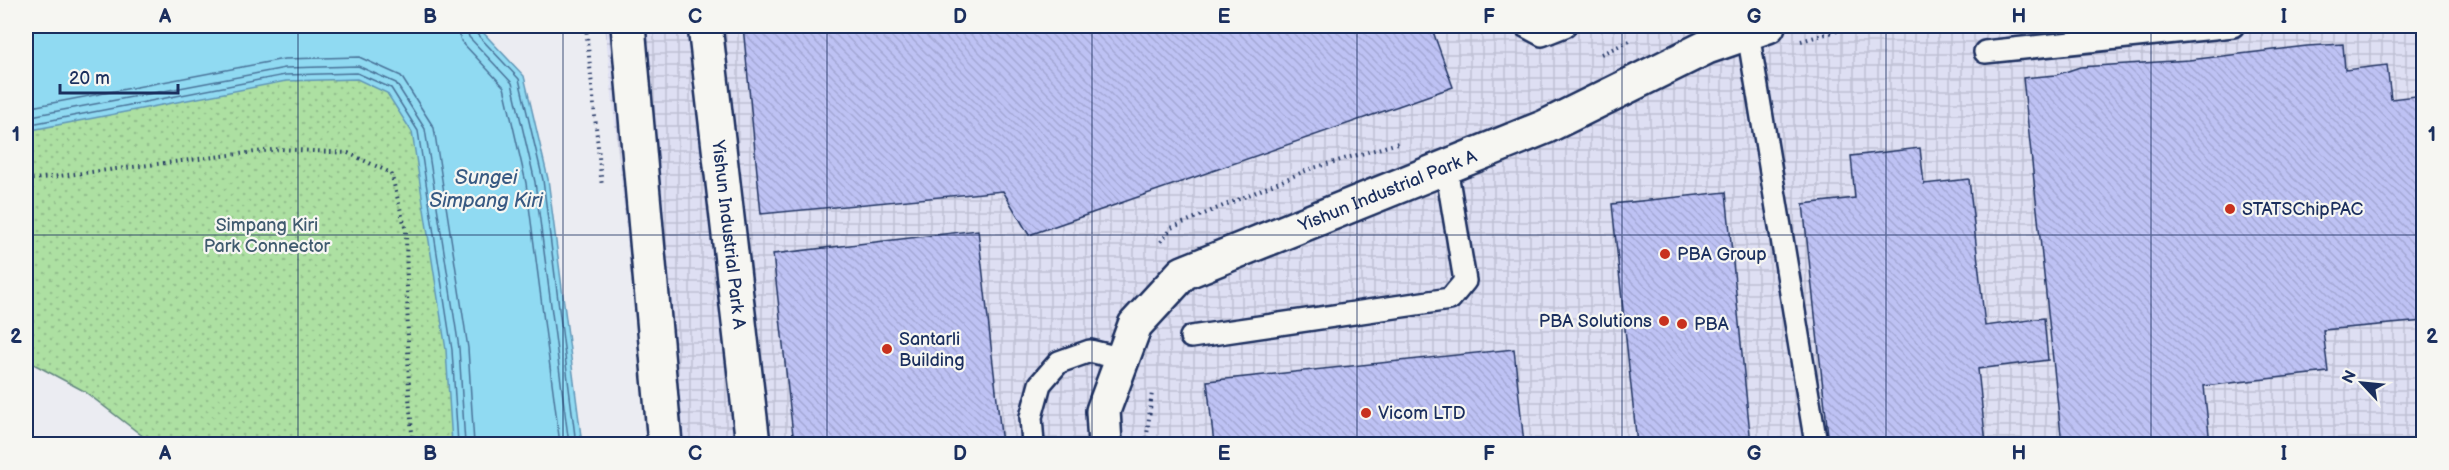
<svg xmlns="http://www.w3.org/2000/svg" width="2449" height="470" viewBox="0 0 2449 470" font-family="'Balsamiq Sans',sans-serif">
	<defs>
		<pattern id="industrial-grid" width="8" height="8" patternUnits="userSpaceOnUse" patternTransform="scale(1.5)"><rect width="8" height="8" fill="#dedff3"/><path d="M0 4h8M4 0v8" fill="none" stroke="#bec0d3"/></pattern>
		<pattern id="park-dots" width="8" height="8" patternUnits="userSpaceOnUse" patternTransform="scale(1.5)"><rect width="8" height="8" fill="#ade0a2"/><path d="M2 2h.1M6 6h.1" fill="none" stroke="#94c08e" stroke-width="1.8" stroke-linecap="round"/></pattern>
		<pattern id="building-back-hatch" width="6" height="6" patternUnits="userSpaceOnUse" patternTransform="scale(1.5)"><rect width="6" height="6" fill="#bec2f4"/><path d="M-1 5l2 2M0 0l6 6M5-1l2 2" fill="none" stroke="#a3a7d4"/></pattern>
	</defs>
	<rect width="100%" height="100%" fill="#ebecf2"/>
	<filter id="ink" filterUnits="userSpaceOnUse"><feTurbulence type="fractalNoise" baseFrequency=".0167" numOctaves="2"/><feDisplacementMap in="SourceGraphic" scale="12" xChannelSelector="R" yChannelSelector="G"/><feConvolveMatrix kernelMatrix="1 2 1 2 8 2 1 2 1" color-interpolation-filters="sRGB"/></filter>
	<g filter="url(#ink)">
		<!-- industrial -->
		<path fill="url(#industrial-grid)" d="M605 26H2423V444H648Z"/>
		<!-- park -->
		<path fill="url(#park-dots)" stroke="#648880" stroke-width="1.5" d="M77 26H358L474 102 508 444H153L84 391 26 360V32Z"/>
		<!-- water -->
		<path fill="#90daf2" stroke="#6196b7" stroke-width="1.5" d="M26 26H477L524 76 548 179 582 444H452L446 350 412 132 387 93 357 79 286 81 26 131Z"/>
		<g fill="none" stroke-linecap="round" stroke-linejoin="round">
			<!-- shore -->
			<path stroke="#4a7399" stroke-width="1.5" d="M457 26 461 41 504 87 526 183 560 444
				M466 26 469 37 512 83 535 182 569 444
				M473 26 475 32 519 79 543 180 576 444
				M26 108 284 59 359 57 401 76 434 128 468 348 474 444
				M26 117 285 68 358 66 396 83 425 129 459 348 465 444
				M26 125 285 75 357 73 391 88 418 131 452 350 458 444"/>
		</g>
		<!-- building -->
		<path fill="url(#building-back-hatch)" stroke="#1b2f5e" stroke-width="1.5" d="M743 26H1431L1453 87 1029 235 1003 191 761 214Z
			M2343 44 2345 70 2387 65 2391 99 2424 95V321L2323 330 2328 372 2204 386 2210 444H2062L2023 78 2056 75 2080 67 2189 60 2307 46Z
			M1920 148 1924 184 1969 179 1985 326 2044 318 2048 360 1978 369 1986 444H1829L1803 204 1855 198 1851 156Z
			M1726 192 1751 444H1637L1612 204Z
			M978 230 1002 444H794L773 254Z
			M1514 349 1524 444H1214L1207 381Z"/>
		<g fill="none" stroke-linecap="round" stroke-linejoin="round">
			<!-- lane casing -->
			<g stroke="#1b2f5e" stroke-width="26">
				<path id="lane" d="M1525 26 1542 35 1565 26
					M1748 33 1816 444
					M1985 52 2233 26
					M1191 337 1450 299 1465 281 1446 167
					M1033 444 1031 417 1040 384 1059 362 1090 351 1123 359"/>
			</g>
			<!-- street casing -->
			<g stroke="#1b2f5e" stroke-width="38">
				<g id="street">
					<path d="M628 26 665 444"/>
					<path id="s1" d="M705 26 753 444"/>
					<path id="s2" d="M1105 444 1103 411 1135 325 1183 273 1545 127 1707 47 1768 26"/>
				</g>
			</g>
			<!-- path -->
			<path stroke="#1b2f5e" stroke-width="4" stroke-dasharray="1.5 4.5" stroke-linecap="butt" d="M586 26 602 187
				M1801 41 1855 26
				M1601 54 1630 41
				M26 180 280 149 348 153 391 173 406 231 409 398 413 444
				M1161 242 1171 228 1310 169 1398 143
				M1146 444 1152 392"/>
			<!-- lane -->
			<use href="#lane" stroke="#f6f6f2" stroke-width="21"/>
			<!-- street -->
			<use href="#street" stroke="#f6f6f2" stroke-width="33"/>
		</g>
	</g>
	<!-- grid -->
	<path fill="none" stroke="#1b2f5e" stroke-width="1.5" stroke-opacity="0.55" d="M298 26V444M563 26V444M827 26V444M1092 26V444M1357 26V444M1622 26V444M1886 26V444M2151 26V444M26 235H2424"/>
	<!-- markers -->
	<g fill="#c8321e" stroke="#f6f6f2" stroke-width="2">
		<circle cx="2230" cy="209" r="6"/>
		<circle cx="1665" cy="254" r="6"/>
		<circle cx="1664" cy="321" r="6"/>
		<circle cx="1682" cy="324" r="6"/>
		<circle cx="887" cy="349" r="6"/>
		<circle cx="1366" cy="413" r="6"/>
	</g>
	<g text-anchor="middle" stroke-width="4.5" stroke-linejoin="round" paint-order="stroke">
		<!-- street labels -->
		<g font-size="18" fill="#1b2f5e" stroke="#f6f6f2">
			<text dy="6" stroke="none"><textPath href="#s2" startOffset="416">Yishun Industrial Park A</textPath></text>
			<text dy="6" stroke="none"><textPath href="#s1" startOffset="210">Yishun Industrial Park A</textPath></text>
		</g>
		<!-- poi labels -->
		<g font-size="18" fill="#1b2f5e" stroke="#f6f6f2" text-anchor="start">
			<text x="2242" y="215">STATSChipPAC</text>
			<text x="1677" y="260">PBA Group</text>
			<text x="1652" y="327" text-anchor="end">PBA Solutions</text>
			<text x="1694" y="330">PBA</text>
			<text x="899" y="345">Santarli<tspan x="899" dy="21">Building</tspan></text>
			<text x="1378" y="419">Vicom LTD</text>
		</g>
		<!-- park labels -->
		<g font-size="18" fill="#405b6f" stroke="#f6f6f2">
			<text x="267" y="231">Simpang Kiri<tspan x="267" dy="21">Park Connector</tspan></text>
		</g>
		<!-- water labels -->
		<g font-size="20" font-style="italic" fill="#385a83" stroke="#f6f6f2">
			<text x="486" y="184">Sungei<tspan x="486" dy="23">Simpang Kiri</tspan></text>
		</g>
	</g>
	<!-- margin -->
	<rect width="2449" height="470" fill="none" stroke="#f6f6f2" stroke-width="66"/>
	<!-- north arrow -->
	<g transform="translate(2362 383) rotate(296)" stroke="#f6f6f2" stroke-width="4.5" paint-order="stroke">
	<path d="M0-4.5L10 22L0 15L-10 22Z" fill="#1b2f5e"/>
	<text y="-9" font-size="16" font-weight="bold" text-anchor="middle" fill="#1b2f5e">N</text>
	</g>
	<!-- scale -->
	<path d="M60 84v9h118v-9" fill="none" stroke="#1b2f5e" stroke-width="3"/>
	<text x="69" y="84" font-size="18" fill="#1b2f5e" stroke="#f6f6f2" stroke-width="4.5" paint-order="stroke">20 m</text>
	<rect x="33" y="33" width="2383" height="404" fill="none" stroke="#1b2f5e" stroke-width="2"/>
	<g font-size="20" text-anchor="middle" font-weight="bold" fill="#1b2f5e">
		<text x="165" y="23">A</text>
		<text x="430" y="23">B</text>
		<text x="695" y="23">C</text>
		<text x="960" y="23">D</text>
		<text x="1224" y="23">E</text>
		<text x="1489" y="23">F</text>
		<text x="1754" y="23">G</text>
		<text x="2019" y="23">H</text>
		<text x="2284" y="23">I</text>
		<text x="16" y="141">1</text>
		<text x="2432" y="141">1</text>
		<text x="16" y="343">2</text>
		<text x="2432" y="343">2</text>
		<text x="165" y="460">A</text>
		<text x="430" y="460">B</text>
		<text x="695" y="460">C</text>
		<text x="960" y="460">D</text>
		<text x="1224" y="460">E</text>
		<text x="1489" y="460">F</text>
		<text x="1754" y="460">G</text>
		<text x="2019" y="460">H</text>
		<text x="2284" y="460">I</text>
	</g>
</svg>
